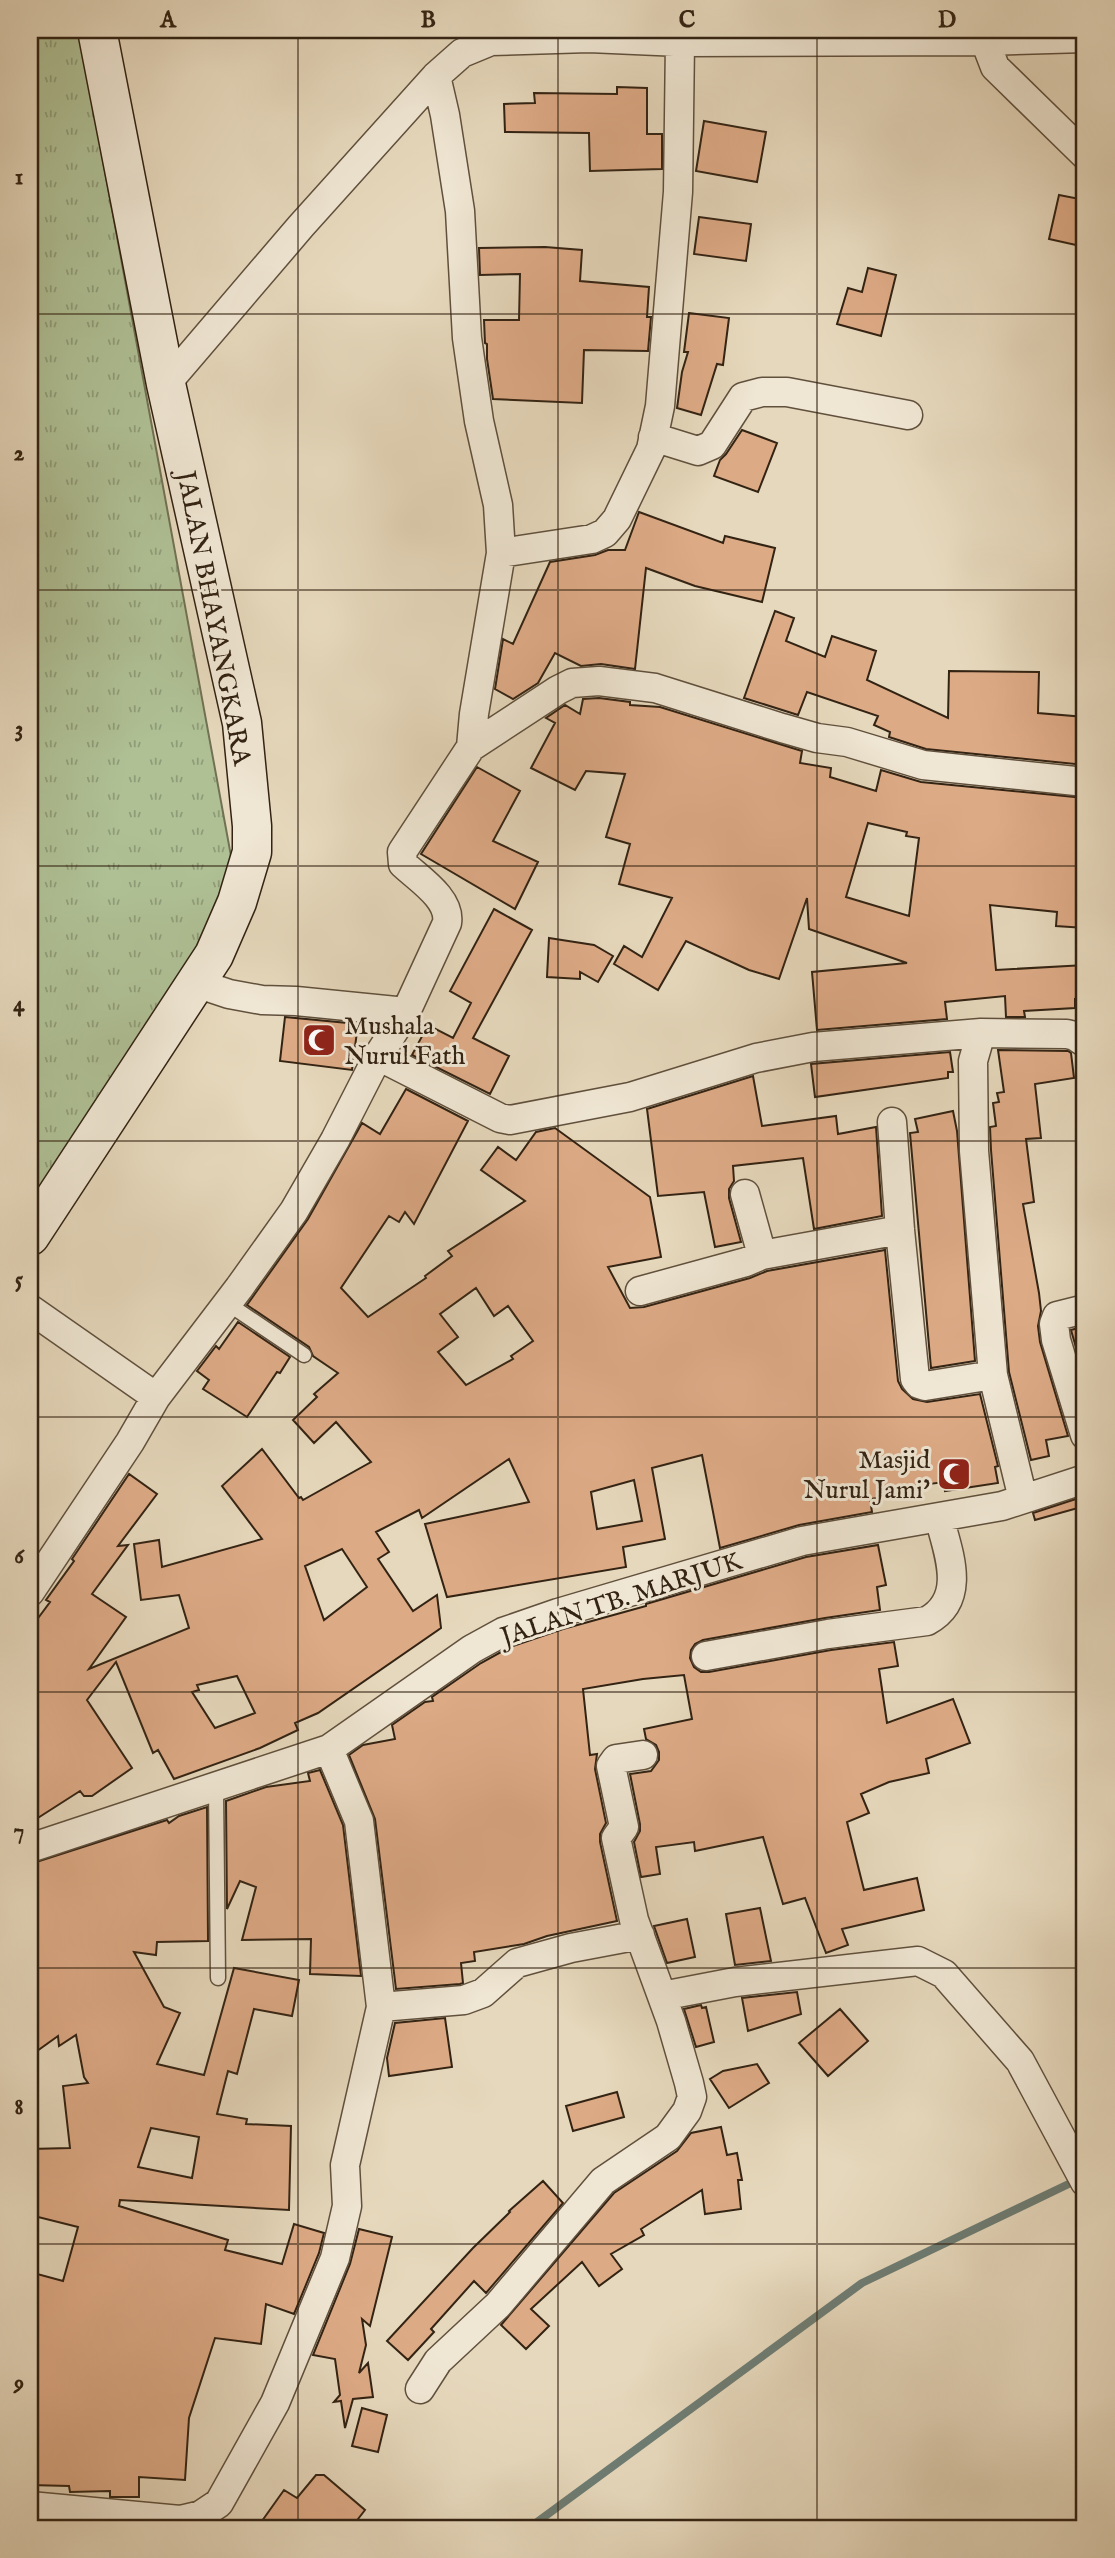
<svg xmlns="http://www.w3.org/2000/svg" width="1115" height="2558" viewBox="0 0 1115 2558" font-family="'IM FELL English',serif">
	<defs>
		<pattern id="grass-tufts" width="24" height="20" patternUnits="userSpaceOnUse" patternTransform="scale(1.75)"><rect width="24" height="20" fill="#afc095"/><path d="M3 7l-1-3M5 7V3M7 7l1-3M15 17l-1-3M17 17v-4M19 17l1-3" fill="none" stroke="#8f9c78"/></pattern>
	</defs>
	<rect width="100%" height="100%" fill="#e6d8bc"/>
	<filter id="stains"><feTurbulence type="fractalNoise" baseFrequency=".00286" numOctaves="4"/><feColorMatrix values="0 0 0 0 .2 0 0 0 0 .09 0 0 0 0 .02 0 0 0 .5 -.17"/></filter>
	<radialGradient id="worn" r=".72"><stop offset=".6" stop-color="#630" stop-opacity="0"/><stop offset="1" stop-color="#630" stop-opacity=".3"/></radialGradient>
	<!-- grass -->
	<path fill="url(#grass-tufts)" stroke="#717254" stroke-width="2" d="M30 30H79L238 894 30 1214Z"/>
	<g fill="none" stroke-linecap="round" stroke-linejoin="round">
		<!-- stream -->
		<path stroke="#6e7d74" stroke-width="8" d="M529 2528 862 2283 1077 2180"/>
	</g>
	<!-- building -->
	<path fill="#ddaa86" stroke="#332313" stroke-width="2" fill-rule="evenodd" d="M617 87 647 88V134H662V169L590 171 589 133 505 132 504 104 535 103 534 93 617 94Z
		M704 121 766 132 757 182 696 171Z
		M1059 195 1085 200V247L1049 239Z
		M699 217 751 224 746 261 694 254Z
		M545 247 582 250 580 281 649 287 647 317H651L648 351 584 350 582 403 493 399 487 359V344L485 343 484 320H519L520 274 480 275 479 248Z
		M868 268 896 275 881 336 837 324 848 288 862 292Z
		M689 313 729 318 723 365 717 364 701 415 677 408 682 372 688 352H684Z
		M742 430 777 443 758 492 714 476 720 460 726 454Z
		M639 512 723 543 725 536 775 548 762 602 695 586 646 568 635 669 601 664 581 666 555 653 538 683 513 699 495 689 503 639 513 644 550 562 595 555 608 550H625Z
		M775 611 794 618 786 641 825 657 832 636 876 651 867 680 948 718 949 671 1039 672 1038 713 1085 717V765L926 749 889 737 890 732 874 725 878 716 807 692 798 715 744 698Z
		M599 698 630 702V705L660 707 802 751 800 763 831 768 830 777 876 791 881 770 921 782 1085 798V928L1056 926 1057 912 990 905 996 970 1085 965V998L1075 999V1008L1024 1011 1025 1017H1006L1005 996 945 1002 947 1019 817 1030 812 972 907 963 809 929 807 898 779 979 749 970 686 941 658 990 614 964 624 946 642 957 672 898 619 884 630 844 606 837 625 774 586 771 575 790 531 768 555 723 546 718 565 705 580 714 583 699ZM868 823 907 832 906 836 919 838 909 916 846 897Z
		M477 767 520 791 493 841 538 862 515 909 421 854Z
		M494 909 532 930 473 1038 509 1056 490 1094 412 1055 428 1025 453 1038 471 1003 450 991Z
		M549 938 594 945 613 956 598 982 580 972V979L547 977Z
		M285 1017 358 1024 352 1070 280 1061Z
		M998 1050 1068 1051 1071 1053 1074 1078 1035 1084 1041 1138 1026 1139 1034 1202 1023 1204 1039 1293 1041 1311 1038 1326 1040 1342 1068 1436 1046 1440 1049 1456 1031 1460 1009 1372 991 1150 990 1127 996 1126 993 1103 999 1102 997 1093 1004 1092Z
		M950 1052 953 1072H948V1078L815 1097 811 1064Z
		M753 1076 762 1126 836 1116 838 1134 876 1127 882 1216 814 1229 803 1158 733 1166 734 1181 729 1189V1198L741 1242 715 1247 704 1192 658 1196 647 1109Z
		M406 1089 468 1121 414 1224 405 1212 399 1222 389 1216 341 1288 368 1317 426 1278 425 1276 452 1256 448 1251 525 1201 481 1170 498 1147 516 1160 536 1132 555 1128 650 1197 661 1257 608 1267 630 1308 644 1307 750 1278 767 1271 885 1250 898 1381 902 1389 913 1399 927 1402 980 1394 998 1466 995 1467 998 1483 945 1491 944 1482 883 1490 884 1497 870 1499 872 1512 799 1525 720 1548 702 1455 652 1468 665 1539 623 1547 626 1567 447 1597 425 1524 529 1502 509 1459 422 1518 419 1510 376 1532 389 1552 378 1559 413 1611 437 1595 441 1628 318 1713 295 1723 298 1730 260 1748 174 1779 158 1750 153 1753 116 1662 87 1700 132 1768 92 1796H84L80 1791 30 1823V1629L50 1602 46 1600 74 1561 72 1559 129 1474 157 1494 118 1546 128 1545 92 1594 126 1617 89 1669 189 1628 179 1595 141 1600 134 1544 159 1540 162 1567 262 1539 222 1486 262 1449 299 1498 301 1497 303 1500 371 1462 336 1422 314 1443 293 1420 317 1397 314 1394 338 1373 313 1356 309 1347 247 1305 308 1219 362 1123 380 1134ZM476 1288 494 1316 508 1306 533 1341 511 1356 513 1359 466 1385 438 1352 458 1337 440 1314ZM634 1480 642 1521 597 1529 591 1492ZM342 1549 367 1587 324 1620 305 1566ZM237 1676 255 1713 215 1728 192 1692 199 1690 197 1685Z
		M953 1111 957 1131 975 1361 931 1368 910 1133 918 1132 915 1119Z
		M238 1322 290 1357 280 1373 277 1372 247 1417 203 1389 209 1380 197 1371 216 1346 219 1349Z
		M1085 1326V1379L1071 1330Z
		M1085 1496V1506L1035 1520 1033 1513Z
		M878 1545 886 1585 877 1587 880 1610 825 1618 703 1640 695 1644 691 1650 690 1658 694 1667 701 1672H709L831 1650 894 1642 898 1666 879 1669 887 1723 953 1699 970 1743 926 1759 929 1773 889 1782 861 1794 869 1813 847 1822 864 1890 917 1878 924 1910 842 1929 848 1945 826 1953 805 1898 783 1904 763 1837 695 1851 694 1842 656 1847 660 1874 641 1877 634 1842 640 1831V1824L630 1774 651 1771 659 1760V1752L656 1745 646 1739 644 1729 692 1719 684 1675 643 1679 583 1689 590 1755 597 1754 595 1769 606 1823 600 1834V1842L617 1921 547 1936 524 1944 474 1952 475 1961 461 1963 463 1983 460 1984 396 1989 375 1819 349 1755 363 1745 395 1739 392 1725 425 1702 433 1701 432 1697 481 1663 510 1647 563 1629 646 1606V1604L806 1557Z
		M320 1770 343 1825 361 1976 310 1974 311 1939 242 1940 256 1887 240 1881 227 1909 226 1801 266 1787 310 1781 308 1773Z
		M207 1807 208 1941 157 1942 156 1955 134 1952 164 2007 180 2013 157 2064 204 2075 234 1968 299 1980 292 2016 254 2009 237 2074 228 2071 217 2114 247 2119 246 2124 291 2126 289 2210 120 2200 119 2206 228 2240 225 2250 282 2264 294 2224 324 2233 319 2253 294 2314 266 2304 261 2344 215 2338 189 2418 185 2480 139 2477V2497H110V2491L70 2492 69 2486 30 2485V2455H36L38 2355 30 2353V2272L63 2281 78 2227 30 2215V2149L70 2148 63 2086 88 2083 84 2077 76 2035 59 2046 58 2036 30 2056V1864L167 1820 169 1823 179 1816ZM151 2128 199 2137 192 2178 138 2167Z
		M760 1908 771 1961 735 1965 726 1914Z
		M687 1919 695 1957 667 1963 654 1926Z
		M797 1992 801 2014 748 2031 742 1998Z
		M701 2005 702 2008 706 2007 714 2042 696 2047 684 2009Z
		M840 2009 868 2041 828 2076 799 2043Z
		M445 2018 452 2067 389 2076 387 2058 395 2023Z
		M757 2064 769 2083 729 2108 710 2079 723 2071Z
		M617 2092 624 2117 573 2131 566 2106Z
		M721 2127 727 2155 737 2153 742 2180H738L741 2209 705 2214 702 2190 641 2229 644 2235 611 2254 622 2269 599 2286 582 2262 531 2309 549 2326 526 2349 501 2325 614 2193 677 2151 691 2133Z
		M543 2181 563 2203 486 2293 474 2281 431 2329 434 2332 408 2360 387 2341 473 2248 510 2212 509 2211Z
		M359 2229 392 2237 370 2326 362 2319 366 2345 359 2373 368 2363 373 2397 353 2399 345 2428 341 2401 334 2402 340 2395 335 2359 313 2355 350 2264Z
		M362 2408 387 2415 378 2452 352 2446Z
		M316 2475H324L365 2510 351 2528H257L284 2490 297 2498Z"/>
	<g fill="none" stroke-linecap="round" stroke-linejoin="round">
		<!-- lane casing -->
		<g stroke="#60503d" stroke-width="17">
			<path id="lane" d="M227 1303 304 1355
				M216 1788 218 1978"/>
		</g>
		<!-- street casing -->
		<g stroke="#60503d" stroke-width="31">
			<path id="street" d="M984 30 985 41 995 67 1085 155
				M166 384 301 226 436 76 462 53 491 41 589 38 680 42 985 41 1085 38
				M653 437 698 451 712 445 743 397 762 392H787L908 415
				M501 553 592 539 605 533 617 519 651 449 660 406 678 192 680 42
				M471 747 558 690 572 683 599 681 655 688 782 728 817 738 847 742 923 765 1085 782
				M196 983 229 994 262 1000 296 1001 406 1012
				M378 1056 500 1118 510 1120 630 1097 756 1058 813 1047 981 1033
				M892 1122 900 1230 915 1379 919 1384 925 1386 993 1375
				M745 1194 762 1255
				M640 1291 746 1262 762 1255 900 1230
				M30 1309 156 1397 130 1442 30 1592
				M1085 1309 1057 1316 1054 1324 1056 1340 1085 1435
				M156 1397 239 1288 294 1211 335 1140 378 1056 406 1012 447 923C451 899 419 879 403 864L402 852 471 747 474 714 501 553 498 505 479 421 467 338 460 211 445 115 436 76
				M1023 1499 993 1375 974 1151 973 1061 981 1033 1067 1034 1075 1036 1084 1042
				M706 1656 828 1634 927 1621C968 1599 948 1552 939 1517
				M30 1848 329 1749 472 1649 503 1632 558 1613 802 1541 1002 1506 1085 1479
				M662 1996 735 1982 918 1961 944 1974 1020 2061 1085 2182
				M381 2007 464 2000 483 1993 517 1963 571 1948 640 1935
				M420 2389 438 2361 498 2305 603 2181 668 2137 687 2111 692 2097 689 2083 671 2021 634 1920 616 1838 624 1827 611 1766 616 1759 643 1755
				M30 2506 180 2520 201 2515 219 2503 275 2403 335 2258 347 2206 345 2165 381 2007 359 1821 329 1749"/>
		</g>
		<!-- secondary casing -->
		<g stroke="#332313" stroke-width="41">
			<path id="secondary" d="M30 1236 214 955 237 902 252 852V826L242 723 166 384 97 30"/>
		</g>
		<!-- lane -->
		<use href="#lane" stroke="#efe6d3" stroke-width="14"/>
		<!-- street -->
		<use href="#street" stroke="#efe6d3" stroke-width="28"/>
		<!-- secondary -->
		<use href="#secondary" stroke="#efe6d3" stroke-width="38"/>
	</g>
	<!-- grid -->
	<path fill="none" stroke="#332313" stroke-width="2" stroke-opacity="0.55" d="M298 30V2528M558 30V2528M817 30V2528M30 314H1085M30 590H1085M30 866H1085M30 1141H1085M30 1417H1085M30 1692H1085M30 1968H1085M30 2244H1085"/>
	<!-- icons -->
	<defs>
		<g id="mosque-square" transform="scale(1.75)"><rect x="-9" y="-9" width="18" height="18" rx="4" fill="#8f2418" stroke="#efe6d3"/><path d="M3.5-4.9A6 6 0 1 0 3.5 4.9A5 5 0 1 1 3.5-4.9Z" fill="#fff"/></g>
	</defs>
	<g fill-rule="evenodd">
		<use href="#mosque-square" x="319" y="1040"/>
		<use href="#mosque-square" x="954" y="1474"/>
	</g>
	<g text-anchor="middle" stroke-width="6" stroke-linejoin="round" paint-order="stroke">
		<!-- street labels -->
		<g font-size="26" fill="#332313" stroke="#efe6d3">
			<text transform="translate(215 618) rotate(79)" y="9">JALAN BHAYANGKARA</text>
			<text transform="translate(621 1598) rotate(-18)" y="9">JALAN TB. MARJUK</text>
		</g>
		<!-- poi labels -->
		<g font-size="26" fill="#332313" stroke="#efe6d3" text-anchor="start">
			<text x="344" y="1034">Mushala<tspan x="344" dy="30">Nurul Fath</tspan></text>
			<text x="930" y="1468" text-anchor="end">Masjid<tspan x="930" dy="30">Nurul Jami'</tspan></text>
		</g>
	</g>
	<!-- margin -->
	<rect width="1115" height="2558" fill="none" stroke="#e6d8bc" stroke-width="77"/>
	<rect x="38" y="38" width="1038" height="2482" fill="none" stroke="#332313" stroke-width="2.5"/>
	<g font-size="23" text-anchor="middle" font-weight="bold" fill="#332313">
		<text x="168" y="27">A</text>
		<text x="428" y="27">B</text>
		<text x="687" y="27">C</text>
		<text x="947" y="27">D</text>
		<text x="19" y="184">1</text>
		<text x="19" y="460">2</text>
		<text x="19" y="736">3</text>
		<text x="19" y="1011">4</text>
		<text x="19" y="1287">5</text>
		<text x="19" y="1563">6</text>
		<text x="19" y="1838">7</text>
		<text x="19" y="2114">8</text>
		<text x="19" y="2390">9</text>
	</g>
	<rect width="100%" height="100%" filter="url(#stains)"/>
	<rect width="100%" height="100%" fill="url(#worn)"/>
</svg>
